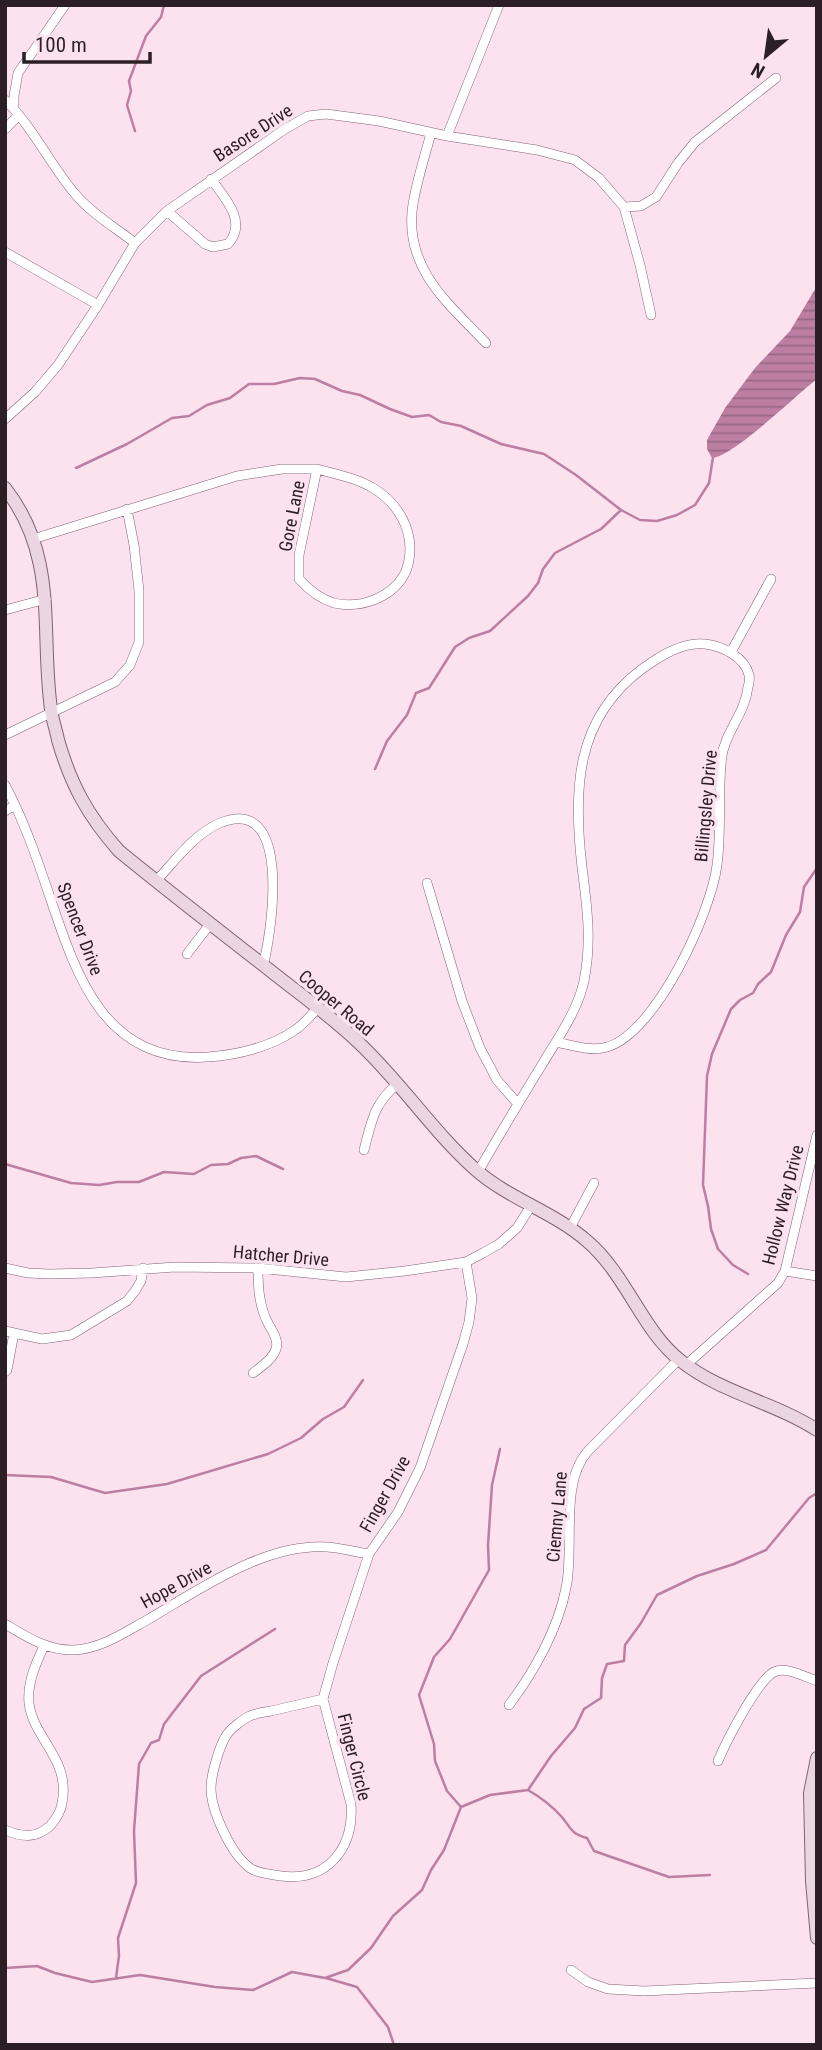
<svg xmlns="http://www.w3.org/2000/svg" width="822" height="2050" viewBox="0 0 822 2050" font-family="'Roboto Condensed',sans-serif">
	<defs>
		<pattern id="water-rules" width="6" height="5" patternUnits="userSpaceOnUse" patternTransform="scale(1.75)"><rect width="6" height="5" fill="#bc7fa2"/><path d="M0 2.5h6" fill="none" stroke="#996784"/></pattern>
	</defs>
	<rect width="100%" height="100%" fill="#fce1ef"/>
	<!-- water -->
	<path fill="url(#water-rules)" d="M817 286V379C796 395 733 457 712 458L707 449V440L725 408 755 368 790 331Z"/>
	<g fill="none" stroke-linecap="round" stroke-linejoin="round">
		<!-- stream -->
		<path stroke="#bc7fa2" stroke-width="2.5" d="M135 131 127 105 131 91 129 81 146 36 161 17 164 5
			M76 468 127 444 172 418 189 416 207 405 230 398 249 384H274L300 378 315 379 342 391 360 395 390 409 412 417 429 415 441 422 461 426 501 444 544 454 576 475 621 510 640 520 657 521 677 515 695 505 709 483 713 457
			M375 769 387 741 407 715 416 693 429 688 455 647 469 638 490 631 528 596 538 583 543 569 555 553 601 529 621 510
			M5 1164 71 1183 99 1185 117 1182H139L164 1172 194 1174 211 1165 228 1164 241 1158 256 1156 283 1169
			M748 1274 733 1265 718 1249 711 1229 708 1206 703 1185 707 1076 712 1054 731 1009 740 1000 753 993 758 984 771 972 786 935 800 912 804 887 817 868
			M5 1475 51 1477 105 1493 167 1484 268 1454 301 1438 323 1419 344 1407 363 1380
			M528 1790C540 1797 551 1805 561 1816 572 1829 570 1833 587 1838L594 1851 669 1877 710 1875
			M461 1807 447 1791 435 1761 434 1744 419 1695 434 1657 450 1639 489 1570 488 1545 492 1485 500 1449
			M5 1968 37 1966 55 1973 92 1982 140 1975 215 1987 253 1990 292 1972 325 1978 348 1970 371 1948 393 1916 422 1890 431 1870 444 1850 461 1807 490 1795 528 1790 551 1756 575 1728 584 1709 601 1698 602 1678 607 1664 624 1661 625 1645 641 1623 657 1595 697 1576 734 1564 766 1550 809 1498 817 1493
			M116 1978 119 1956 118 1938 136 1883 134 1831 139 1764 151 1743 159 1740 164 1724 201 1676 275 1629
			M326 1978 357 1987 388 2027 394 2045"/>
		<!-- street casing -->
		<g stroke="#806373" stroke-width="10">
			<path id="street" d="M5 100C34 128 50 165 76 195 92 214 116 228 135 243
				M14 109V96L18 73 65 5
				M5 129 19 115
				M431 133C425 156 414 189 412 212 407 271 449 304 486 343
				M447 136 499 5
				M624 207 641 206 656 197 678 163 695 142 776 78
				M167 211 205 244 213 247 228 244C248 222 225 198 211 179
				M5 252 98 305
				M5 419 35 392 58 365 98 305 135 243 167 211 285 129 308 116 326 114 379 121 447 136 537 150 575 160 599 178 624 207 640 265 651 315
				M317 469C336 474 356 478 373 488 398 503 414 530 409 560 408 565 407 570 404 575 391 598 360 609 334 603 320 599 309 590 299 579V555Z
				M33 539 237 476 282 469H317
				M5 610 46 599
				M731 652 771 579
				M5 735 115 682 130 665 139 642V591L134 545 127 509
				M5 785C20 813 32 844 42 874 72 959 95 1065 208 1057 237 1055 271 1047 295 1030 303 1025 310 1016 318 1008
				M5 811 15 805
				M156 881C175 861 194 834 220 823 293 793 272 931 263 966
				M427 883 462 1001 480 1048 497 1080 518 1104
				M187 954 210 924
				M364 1150C372 1120 373 1105 398 1083
				M478 1172C499 1135 521 1099 543 1063 558 1038 578 1010 584 981 592 942 587 906 582 867 573 790 575 719 642 669 658 657 683 641 705 644 722 646 745 657 749 675 750 677 749 685 748 687 745 714 725 732 722 756 717 792 722 829 717 865 711 913 656 1033 607 1047 591 1052 571 1045 556 1042
				M570 1228 594 1183
				M5 1268 28 1273 49 1274 92 1273 175 1267 258 1268 346 1277 405 1271 466 1262 483 1253 499 1244 517 1228 531 1206
				M785 1271 817 1276
				M5 1331 42 1339 71 1335 127 1301 135 1291 141 1281 143 1268
				M686 1365 778 1283 785 1271 817 1135
				M5 1372 7 1370 14 1333
				M253 1373C261 1367 273 1359 276 1349 279 1340 272 1331 268 1323 259 1306 258 1287 258 1268
				M5 1624C27 1637 48 1651 74 1650 100 1649 124 1633 147 1620 199 1590 264 1543 327 1547 341 1548 356 1552 369 1554
				M323 1699 351 1804C354 1848 328 1882 281 1876 271 1874 259 1874 250 1868 231 1854 211 1811 211 1788 211 1775 219 1747 226 1736 229 1730 243 1719 250 1716 256 1713 265 1712 271 1711 288 1707 306 1703 323 1699Z
				M323 1699 333 1663 369 1554 398 1512 420 1468 463 1344 469 1322 472 1298 466 1262
				M509 1705C534 1672 558 1629 566 1588 575 1547 559 1483 588 1451L678 1360
				M718 1761C726 1742 757 1681 774 1672 786 1666 805 1677 817 1681
				M5 1830C22 1837 35 1839 50 1826 56 1819 61 1812 62 1803 71 1759 33 1739 29 1703 27 1683 36 1663 44 1646
				M571 1970 588 1982 608 1989 644 1991 817 1983"/>
		</g>
		<!-- secondary casing -->
		<g stroke="#806373" stroke-width="14">
			<path id="secondary" d="M5 488C59 557 40 630 51 709 52 719 56 729 58 740 71 785 88 816 119 851 169 892 221 932 272 972 301 995 332 1017 358 1042 401 1082 433 1132 476 1170 509 1199 554 1212 587 1241 627 1275 642 1331 681 1361 721 1393 774 1402 817 1430
				M817 1758 810 1793 812 1881 817 1938"/>
		</g>
		<!-- street -->
		<use href="#street" stroke="#fff" stroke-width="9"/>
		<!-- secondary -->
		<use href="#secondary" stroke="#ecd5e2" stroke-width="12"/>
	</g>
	<g text-anchor="middle" stroke-width="7" stroke-linejoin="round" paint-order="stroke">
		<!-- street labels -->
		<g font-size="18" fill="#2b1f25" stroke="#fce1ef">
			<text transform="translate(253 133) rotate(-33)" y="6">Basore Drive</text>
			<text transform="translate(292 516) rotate(-79)" y="6">Gore Lane</text>
			<text transform="translate(706 806) rotate(-85)" y="6">Billingsley Drive</text>
			<text transform="translate(80 929) rotate(69)" y="6">Spencer Drive</text>
			<text transform="translate(336 1003) rotate(40)" y="6">Cooper Road</text>
			<text transform="translate(783 1205) rotate(-76)" y="6">Hollow Way Drive</text>
			<text transform="translate(281 1256) rotate(5)" y="6">Hatcher Drive</text>
			<text transform="translate(385 1494) rotate(-61)" y="6">Finger Drive</text>
			<text transform="translate(557 1517) rotate(-85)" y="6">Ciemny Lane</text>
			<text transform="translate(176 1585) rotate(-29)" y="6">Hope Drive</text>
			<text transform="translate(354 1757) rotate(76)" y="6">Finger Circle</text>
		</g>
	</g>
	<!-- border -->
	<rect width="822" height="2050" fill="none" stroke="#2b1f25" stroke-width="14"/>
	<!-- north arrow -->
	<g transform="translate(766 56) rotate(209)" stroke="#fce1ef" stroke-width="5" paint-order="stroke">
	<path d="M0-5L12 26L0 18L-12 26Z" fill="#2b1f25"/>
	<text y="-10" font-size="19" font-weight="bold" text-anchor="middle" fill="#2b1f25">N</text>
	</g>
	<!-- scale -->
	<path d="M24 52v10h126v-10" fill="none" stroke="#2b1f25" stroke-width="3.5"/>
	<text x="35" y="52" font-size="21" fill="#2b1f25" stroke="#fce1ef" stroke-width="5" paint-order="stroke">100 m</text>
</svg>
